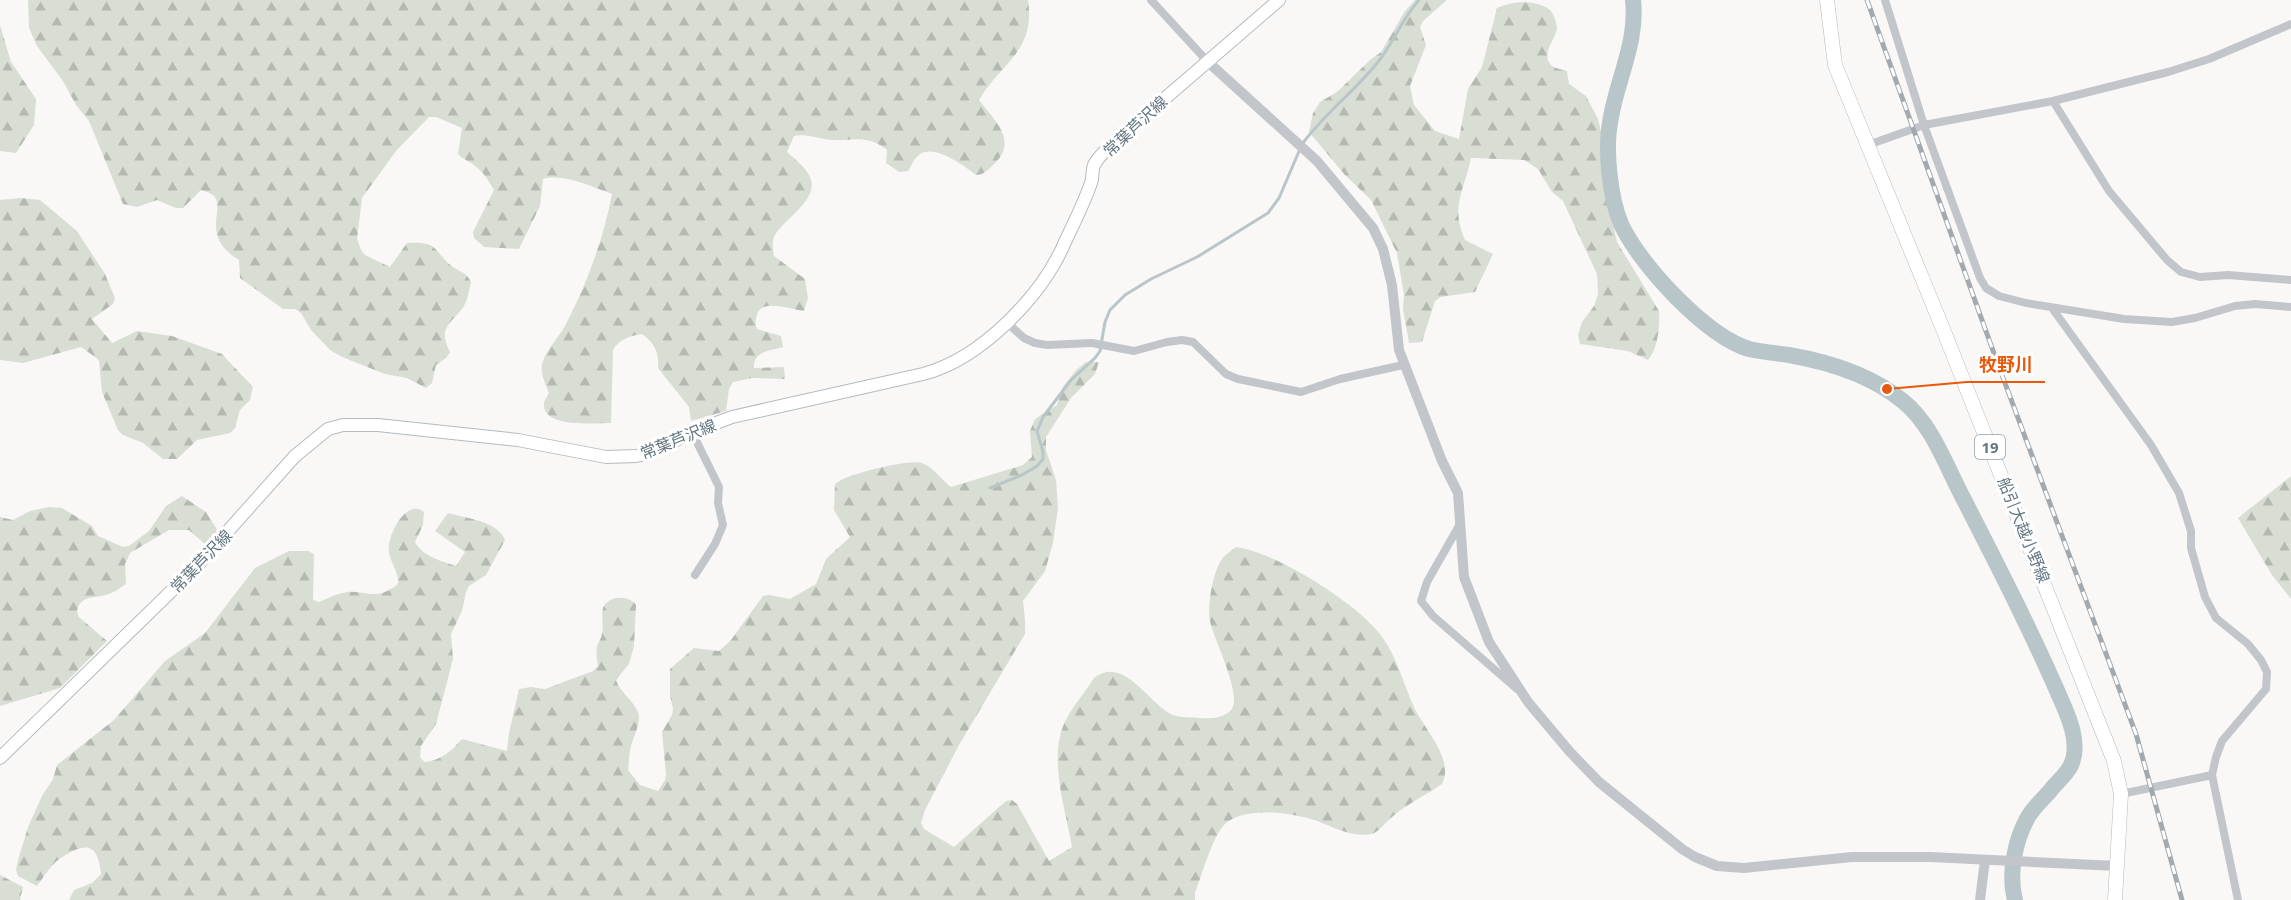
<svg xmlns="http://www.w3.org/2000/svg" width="2291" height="900" font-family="'Noto Sans','Noto Sans JP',sans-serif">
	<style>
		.forest { fill: url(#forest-firs) }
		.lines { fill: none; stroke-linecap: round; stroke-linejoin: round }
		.stream { stroke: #b9c6c9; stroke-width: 3 }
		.river { stroke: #b9c6c9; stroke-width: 16 }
		.secondary-casing { stroke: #b4babe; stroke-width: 14 }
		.primary-casing { stroke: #b5babe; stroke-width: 15 }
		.minor { stroke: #c2c6ca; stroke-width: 8 }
		.tertiary { stroke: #c2c6ca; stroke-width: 10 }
		.secondary { stroke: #fff; stroke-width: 12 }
		.primary { stroke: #fff; stroke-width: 14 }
		.rail-casing { stroke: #a3aaaf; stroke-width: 5 }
		.rail { stroke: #fff; stroke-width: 3; stroke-dasharray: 9; stroke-linecap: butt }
		.labels { text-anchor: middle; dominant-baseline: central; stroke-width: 6; stroke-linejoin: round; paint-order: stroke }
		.shield { fill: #fff; stroke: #929fa7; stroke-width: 1.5 }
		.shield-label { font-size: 15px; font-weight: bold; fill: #647681 }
		.street-label { font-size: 16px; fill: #647681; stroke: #fff }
		.leader { fill: none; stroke: #e8590c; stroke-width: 2 }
		.callout-dot { fill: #e8590c; stroke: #fff; stroke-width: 2 }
		.callout-label { font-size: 18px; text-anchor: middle; font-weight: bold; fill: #e8590c; stroke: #fff; stroke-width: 6; stroke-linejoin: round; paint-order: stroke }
	</style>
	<defs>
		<pattern id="forest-firs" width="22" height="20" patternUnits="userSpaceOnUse" patternTransform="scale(1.5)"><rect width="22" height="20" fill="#d9ded5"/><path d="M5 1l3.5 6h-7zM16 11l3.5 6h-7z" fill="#b4b9b2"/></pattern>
	</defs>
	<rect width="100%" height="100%" fill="#f9f8f6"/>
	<!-- forest -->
	<path class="forest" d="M28 0H1028C1036 52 1001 62 979 100 995 121 1020 142 992 166 987 171 983 175 976 175 964 166 934 143 919 155 914 158 911 167 908 171L899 172 886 163 887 150C867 134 854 141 832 140 818 139 808 133 794 136L787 152C793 158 802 164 807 172 826 197 783 218 774 237 772 242 773 250 774 256L805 279 808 298 804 311C791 309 761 298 757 315 755 321 755 323 757 329L781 336 783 347C769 351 753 351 754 368L784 367 785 379 752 378 733 382 729 389 726 411 691 421 689 407 658 368C659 352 655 344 642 334 630 336 619 339 613 350L611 423C597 423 545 428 544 406 543 402 547 397 549 393 545 383 539 371 543 361 547 349 559 337 565 326 587 284 603 240 612 194 592 187 564 173 543 179L540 206 519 249 484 247 474 238 473 232 494 190C489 182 484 172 475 166 469 161 464 160 458 154L462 128 436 117H429L396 151 362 198 357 239 361 250 365 255 390 267 407 243C441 241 432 251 453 267 460 272 467 273 471 282 469 290 468 299 464 306 452 324 437 326 450 352L446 358 436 365 432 383 426 388 407 378 385 374 342 357 330 350 311 330 301 313 295 309H283L240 278 239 260C199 236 226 209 214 196 211 193 205 191 201 190L183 208H176L157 200 137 207 123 204 89 121 76 105 63 81 37 46 29 28Z
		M1415 0H1447L1423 21 1420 27 1426 45 1410 86 1414 105 1435 131 1459 139 1468 89 1482 67 1497 8C1514 0 1539 0 1551 11 1554 16 1557 23 1557 29 1555 39 1545 49 1548 60 1550 68 1560 69 1567 71L1569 84 1586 96 1598 119 1604 144 1603 181 1617 242 1659 311C1660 326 1658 349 1648 360L1628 351 1580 344 1578 335 1582 322 1594 306 1598 294 1597 274 1563 201 1552 192 1538 169 1524 160 1471 158C1464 192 1450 205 1465 240L1493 254 1475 292 1441 297 1435 301 1422 342 1409 343 1403 309 1404 295 1397 253 1371 200 1345 175 1309 132 1313 113 1320 102 1337 92 1370 60 1381 52 1405 11Z
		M0 25 11 62 36 99 34 125 16 153 0 151Z
		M20 198 40 200 77 231 105 274 115 298 113 304 92 319 112 343 137 331 172 336 222 354 253 387 250 400 240 410 235 428 230 433 197 440 177 459H163L143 443 123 435 118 430 102 392 99 360 81 347 23 363 0 360V200Z
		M1086 362H1099L1095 374 1071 398 1046 437V450L1056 480 1058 508 1053 543 1045 571 1023 601 1025 620V634L959 745 925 810 921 823 924 829 954 847 1006 801 1012 800 1017 804 1049 861 1072 847C1066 811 1050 765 1062 729 1068 711 1084 694 1094 678 1124 654 1150 706 1173 715 1180 718 1192 717 1200 718 1211 719 1222 718 1230 711 1245 699 1213 638 1210 621 1207 606 1213 571 1222 559 1225 554 1232 551 1236 547 1276 552 1355 602 1380 634 1398 657 1404 688 1417 713 1428 733 1454 761 1442 784 1426 795 1407 804 1392 817 1385 822 1380 832 1371 834 1353 838 1333 827 1317 821 1295 813 1243 805 1224 825 1212 838 1202 875 1195 893V900H69L74 890 92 883 101 874C98 838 81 844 58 860 50 866 43 878 37 886L18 876 16 870 18 860 28 827 42 796 53 779 57 765 114 720 165 661 205 633 255 568 289 551H308L314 554 313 600 319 602C326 599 334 595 342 593 365 587 373 604 398 584 399 572 391 564 389 553 386 537 406 497 424 512L423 525 415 542C423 557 442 561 456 566L465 552 435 531 448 513C465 518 498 521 505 540L486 575 469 586 466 592 462 611 451 634 453 659 436 724 421 746 420 758 425 762C442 760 451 751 462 739L507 751 509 733 519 689 531 687 545 689 593 671 598 666C597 660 596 653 597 647 598 642 602 638 602 633 604 625 601 616 603 608 608 595 629 595 636 605L634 646 629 664 616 680C619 691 633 700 638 712 642 723 632 739 630 750 629 756 629 763 628 770L640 785 658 791 665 780 666 774 662 732 672 715 673 709 670 695V669L694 648 719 651 731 640 763 596 769 595 790 599 816 584 826 559 850 537 834 510 835 484C846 474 909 459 922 463 934 467 941 480 951 487L1023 465 1032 457 1030 431 1035 419 1057 405 1063 387 1076 370Z
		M2291 476V599L2272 575 2238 518Z
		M182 496 206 512 218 531 206 545 189 530H169L130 553 125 564 126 584C121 587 115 592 109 594 95 599 81 594 77 611L79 617 107 641 60 688 0 706V517L13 520 30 511 49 507 62 508 92 526 98 536 123 547 129 546 149 531 166 506Z
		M0 875 23 887 20 900H0Z"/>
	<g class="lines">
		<!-- stream -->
		<path class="stream" d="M1303 143C1325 113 1355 91 1378 62 1394 42 1402 19 1419 0
			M990 488 1022 475 1037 466 1043 459V452L1037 431 1043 417 1071 380 1095 358 1100 351 1105 322 1110 310 1125 295 1151 279 1197 257 1268 213 1279 198 1300 149"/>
		<!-- river -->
		<path class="river" d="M1633 0C1638 43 1616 81 1610 123 1605 150 1610 198 1621 224 1640 265 1706 336 1749 349 1762 352 1776 353 1789 355 1829 362 1873 376 1904 402 1931 424 1945 463 1961 494 1997 564 2034 636 2065 709 2072 725 2079 748 2071 765 2067 774 2056 783 2050 791 2043 799 2033 808 2028 817 2015 840 2008 874 2015 900"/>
		<defs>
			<path id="secondary" d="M0 758 194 569 295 456 328 429 343 425H378L518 440 606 457 636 456 650 453 692 432 732 417 923 374C981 359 1042 296 1065 242 1074 223 1084 203 1091 183 1093 178 1092 170 1094 165 1098 157 1106 150 1112 144L1279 0"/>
			<path id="primary" d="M1827 0 1835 65 1945 334 2114 761 2121 794 2115 900"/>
		</defs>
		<!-- secondary casing -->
		<use href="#secondary" class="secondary-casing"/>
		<!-- primary casing -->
		<use href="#primary" class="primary-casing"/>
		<!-- minor -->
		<path class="minor" d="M1151 0 1208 62
			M1885 0 1924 125 1980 278 1986 288 1999 296 2026 303 2124 319 2172 322 2195 318 2235 306 2255 304 2291 307
			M2053 101 2109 191 2167 260 2181 272 2200 277 2228 275 2291 280
			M1868 145 1924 125 2053 101 2168 72 2209 59 2291 24
			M2052 308 2151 445 2179 493 2191 531V548L2205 597 2216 618 2248 644 2261 660 2267 672 2266 689 2222 741 2216 757 2212 775 2238 900
			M1006 322 1024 338 1035 343 1047 345 1092 343 1134 351 1167 342 1182 340 1193 342 1226 374 1238 379 1301 392 1340 379 1403 365
			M692 432 719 487 718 503 723 525 715 544 695 575
			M1460 524 1427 582 1421 601 1433 616 1517 689
			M2121 794 2212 775"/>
		<!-- tertiary -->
		<path class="tertiary" d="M1208 62 1317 161 1373 228 1383 249 1392 285 1399 350 1442 461 1458 493 1464 577 1489 642 1528 702 1570 752 1599 782 1682 849 1695 857 1717 866 1744 868 1852 857H1930L2117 866
			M1980 900 1985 860"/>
		<!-- secondary -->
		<use href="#secondary" class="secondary"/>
		<!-- primary -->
		<use href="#primary" class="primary"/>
		<defs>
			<path id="rail" d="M1867 0 1996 359 2136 734 2182 900"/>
		</defs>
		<!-- rail casing -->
		<use href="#rail" class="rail-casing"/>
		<!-- rail -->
		<use href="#rail" class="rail"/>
	</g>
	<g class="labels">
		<!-- shield labels -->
		<rect class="shield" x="1975" y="435" width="30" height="24" rx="4.5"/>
		<g class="shield-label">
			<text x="1990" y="447">19</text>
		</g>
		<!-- street labels -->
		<g class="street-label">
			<text transform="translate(1135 126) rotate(-43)">常葉芦沢線</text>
			<text transform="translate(678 439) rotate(-22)">常葉芦沢線</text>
			<text transform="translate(2024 530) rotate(68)">船引大越小野線</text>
			<text transform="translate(201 561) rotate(-46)">常葉芦沢線</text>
		</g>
	</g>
	<!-- callouts -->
	<path class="leader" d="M1887 389L1967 382H2045"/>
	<circle class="callout-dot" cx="1887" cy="389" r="6"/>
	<g class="callout-label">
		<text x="2006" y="371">牧野川</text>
	</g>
</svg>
